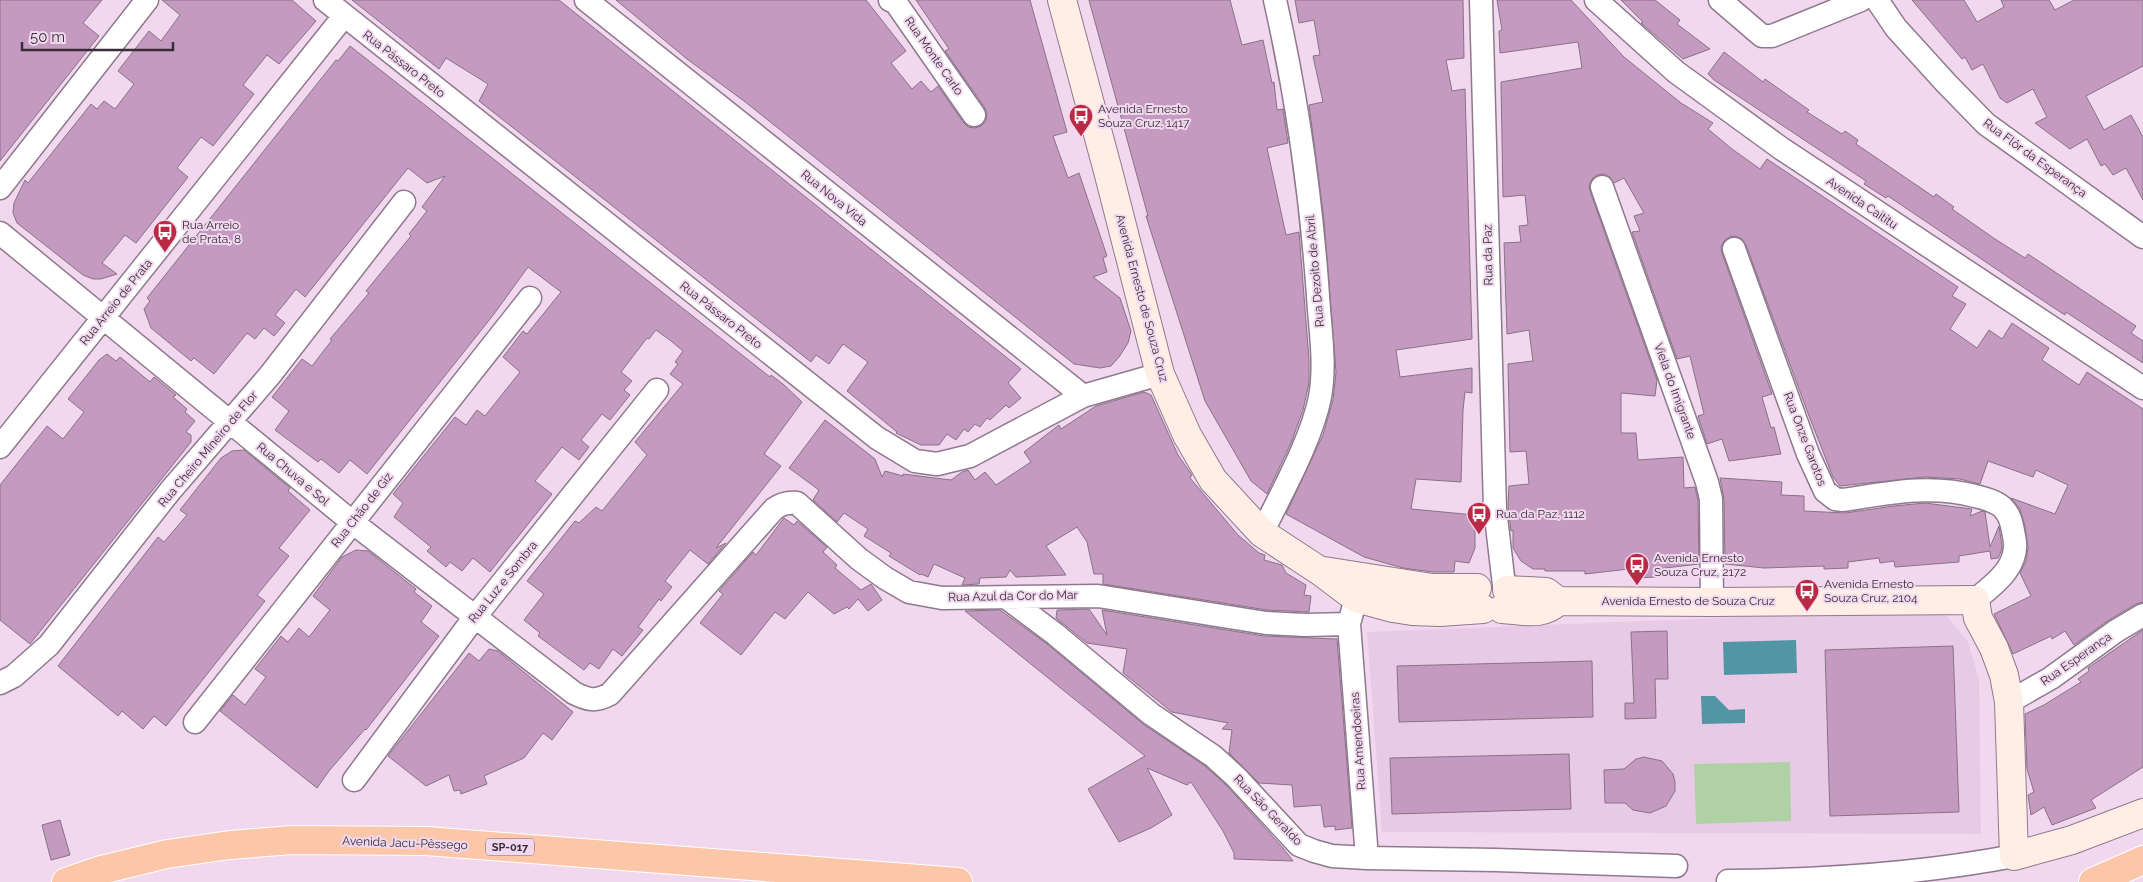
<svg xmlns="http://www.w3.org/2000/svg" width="2143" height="882" font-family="Raleway,sans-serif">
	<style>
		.built { fill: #e8cae6 }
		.green { fill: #b0d1a6 }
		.water { fill: #5296a5 }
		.building { fill: #c49ac1; stroke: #877286 }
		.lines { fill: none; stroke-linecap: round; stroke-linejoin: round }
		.street-casing { stroke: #8f798d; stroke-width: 25 }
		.secondary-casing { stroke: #8f798d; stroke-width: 30 }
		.highway-casing { stroke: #fff; stroke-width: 30 }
		.street { stroke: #fff; stroke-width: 22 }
		.secondary { stroke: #feeee5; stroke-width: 28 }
		.highway { stroke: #fcc6a8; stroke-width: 28 }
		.labels { text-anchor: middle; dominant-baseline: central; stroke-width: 4; stroke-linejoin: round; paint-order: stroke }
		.shield { fill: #f1d8ef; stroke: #6f616e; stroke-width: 1 }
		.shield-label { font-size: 11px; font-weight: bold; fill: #372e37 }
		.street-label { font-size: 12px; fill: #372e37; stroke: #f1d8ef }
		.poi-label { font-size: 12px; fill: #372e37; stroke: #f1d8ef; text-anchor: start }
	</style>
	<rect width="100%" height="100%" fill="#f1d8ef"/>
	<!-- built -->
	<path class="built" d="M1941 609 1968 642 1979 679 1981 834 1382 832 1367 632Z"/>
	<!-- green -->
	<path class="green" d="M1790 762 1791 821 1696 824 1694 764Z"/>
	<!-- water -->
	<path class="water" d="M1796 640 1797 673 1724 675 1723 642Z
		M1701 696H1715L1729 710 1745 709V723L1702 724Z"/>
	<!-- building -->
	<path class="building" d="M0 0H102L83 23 99 36 0 161Z
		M162 0H292L316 21 279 64 267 55 243 85 254 94 237 116 213 146 201 137 177 168 188 177 136 243 125 235 102 263 117 274 101 279H93L83 275 17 223 13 213 14 203 25 180 28 183 91 104 97 109 104 101 115 109 134 84 118 71 149 31 161 41 180 15Z
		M352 0H559L1021 369 1008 383 1021 398 1009 408 1006 405 990 420 987 418 980 427 975 424 968 432 964 429 956 440 947 434 939 445H921L896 433 897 432 847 391 868 362 843 344 829 364 816 355 811 362 479 101 488 84 446 58 439 69Z
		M616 0H866L906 51 891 63 912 89 921 81 931 92 938 86 963 122 968 127 975 128 981 126 986 121 987 114 985 108 945 51 949 49 916 0H1030L1067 132 1053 136 1068 178 1079 173 1107 256 1103 258 1107 272 1093 277 1120 298 1131 331 1128 343 1119 357 1111 366 1100 368 1074 364 744 101 687 59Z
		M1089 0H1230L1242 45 1263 40 1272 83 1274 82 1277 110 1283 109 1288 143 1267 148 1286 235 1299 232 1309 360V383L1303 410 1291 443 1267 494 1251 481 1205 401 1146 216H1148Z
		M1295 0H1463L1464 58 1446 60 1452 91 1465 89 1472 339 1396 350 1400 377 1472 368V393L1465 392 1463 410 1461 482 1416 479 1411 509 1475 515V548L1469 563 1455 561 1454 572H1433L1403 568 1364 557 1286 514 1323 435 1333 400 1336 372 1324 220 1309 105 1323 102 1313 56 1320 55 1314 20 1299 23Z
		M1497 0H1571L1624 57 1681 103 1713 123 1708 129 1732 149 1760 169 1767 159 1958 287 1952 296 1966 304 1950 329 1977 348 1989 330 2002 339 2012 323 2049 348 2042 360 2079 385 2087 372 2143 409V602L2136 604 2109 620 2074 645 2065 631 2052 639 2051 636 2013 654 1994 614 2031 596 2020 573 2026 561 2028 548 2025 526 2020 509 2011 498 2055 514 2068 485 2036 470 2033 477 1988 461 1980 484 1960 479 1925 477 1840 486 1833 477 1809 416 1746 245 1742 239 1736 236 1729 237 1724 241 1721 247 1722 253 1772 394 1762 397 1771 428 1774 427 1781 454 1729 461 1722 439 1707 444 1698 416 1704 414 1690 356 1677 359 1632 232 1640 231 1634 216 1644 213 1624 178 1614 183 1610 177 1604 174 1597 175 1592 179 1589 185 1590 191 1657 380 1655 396 1621 393V433H1636L1638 460 1683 457 1684 488 1695 487 1698 501 1699 564 1657 569 1658 577 1631 578 1629 569 1585 574V571H1545V569H1533L1521 561 1513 548V530L1511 531 1508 506 1509 486 1529 484 1526 451 1510 452 1508 364 1533 361 1529 330 1507 334 1504 243 1521 242 1519 226 1528 225 1525 195 1503 197 1501 82 1582 68 1578 42 1500 53 1499 31 1502 30Z
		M1621 0H1655L1680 20 1677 24 1710 49 1683 59 1641 23 1643 22Z
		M1912 0H1964L1977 22 2004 7 2001 0H2049L2055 10 2074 0H2143V66L2086 96 2104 130 2131 115 2143 137V200L2126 168 2113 175 2105 164 2101 166 2087 139 2070 149 2035 123 2047 117 2033 89 2007 103 2000 98 1983 64 1972 70 1965 57 1962 59Z
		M350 46 770 377 771 375 783 384 802 402 764 454 781 466 716 548 726 543 708 564 690 550 665 581 672 587 661 601 659 599 638 627 643 630 622 656 613 649 599 669 590 663 584 670 538 636 540 633 524 620 544 594 527 581 575 521 579 523 596 507 602 511 647 455 635 442 683 384 670 374 678 364 675 362 683 351 671 341 656 330 649 339 647 338 621 372 632 381 624 390 630 395 610 420 602 414 581 440 589 447 579 460 562 447 535 481 552 494 490 572 473 558 462 571 450 562 446 567 427 551 431 547 394 517 403 503 393 494 455 417 466 425 477 410 485 416 520 372 503 357 523 331 527 334 561 292 528 267 494 314 367 474 350 460 339 473 321 459 318 462 275 430 289 411 272 397 302 359 312 366 332 340 330 339 369 293 366 291 411 236 409 234 427 211 422 207 445 176 427 183 408 168 305 297 296 289 285 303 275 315 285 323 274 336 264 328 255 339 247 333 214 374 194 358 191 361 151 328 144 309 150 301 147 298 336 60 338 61Z
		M1724 52 1763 82 1765 79 1809 110 1807 112 1842 134 1845 131 1858 140 1856 144 1934 197 1936 194 1954 207 1952 209 1995 239 2025 258 2028 254 2136 326 2131 333 2143 341V363L2066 312 2065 315 2051 306 1888 196 1886 198 1864 184 1866 181 1714 80 1708 74Z
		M107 354 116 361 120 357 150 382 154 377 176 395 173 397 187 409 185 412 195 421 186 432 191 435V442L30 644 0 620V485L47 426 63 439 84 412 68 399 99 360Z
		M1144 392 1151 395 1178 455 1192 475 1190 478 1238 535 1259 553 1265 555 1264 560 1282 565 1286 573 1306 585 1304 595 1311 596 1309 612 1267 610 1103 584V574H1094L1087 542 1077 527 1046 546 1066 575 1016 577 1010 570 1006 577 980 578 979 584 962 585 965 578 934 564 928 577 921 574 920 575 889 556 891 553 864 536 868 529 844 513 837 522 813 500 819 490 789 468 825 420 875 459 882 477 885 471 903 476V474L951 480 962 472 968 470 975 480 985 472 996 485 1031 462 1024 452 1059 425 1061 429 1096 406Z
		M244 450 290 488 288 491 310 510 279 548 289 556 257 595 265 601 166 726 154 716 143 729 122 711 118 716 58 666 158 537 164 542 187 515 180 510 221 458 232 451Z
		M1720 478 1782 482 1781 495 1804 496V511L1845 513 1894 506 1925 503 1972 509 1970 516 1982 511 1985 512 1990 547 1999 526 2002 546 2001 552 1998 558 1991 559 1990 551 1959 556V562L1895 567 1894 561 1880 563 1879 558 1848 562V568L1824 569V566L1764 568 1725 564 1724 499Z
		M784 518 794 525 797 521 827 547 823 552 837 565 835 568 861 590 871 584 882 600 868 611 858 599 849 609 847 607 834 614 808 592 785 619 775 612 741 655 700 623 723 594 719 591 753 552 756 555Z
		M356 550 368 551 416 589 414 592 432 606 421 622 439 636 366 730 365 729 329 771 317 788 220 711 233 695 245 705 266 677 255 669 281 636 288 642 299 628 309 637 330 610 313 596 342 557Z
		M1089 609 1107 635 1102 610 1264 636 1337 639 1352 828 1335 830V826L1324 827 1321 805 1294 807 1292 785 1259 783 1229 753 1232 730 1222 729 1228 723 1172 712 1123 673 1127 649 1087 643 1056 618 1057 610Z
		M1000 610 1047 644 1143 724 1205 766 1227 786 1283 848 1293 861 1234 859V853L1223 831 1191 782 1187 785 1147 768 1172 815 1151 828 1119 842 1088 789 1145 756 965 611Z
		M2143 630V767L2091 800 2096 808 2052 825 2044 807 2031 815 2028 795 2034 792 2027 769 2025 714 2044 705 2081 682 2078 679 2089 671 2088 668Z
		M1667 631 1668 679H1655L1656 718 1625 719V703H1634L1631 632Z
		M1953 646 1959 812 1830 816 1825 650Z
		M489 649 498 651 573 712 552 740 543 733 524 758 484 776 487 784 461 794 460 790 454 791 449 775 426 786 388 756 469 653 479 661Z
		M1592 661 1593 717 1399 722 1397 666Z
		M1569 754 1571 809 1392 814 1390 758Z
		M1644 757 1662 761 1673 774 1675 782V791L1666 806 1650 813 1633 810 1625 803H1605L1604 770 1624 769 1636 759Z
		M60 820 70 855 51 860 42 825Z"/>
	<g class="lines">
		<defs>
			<path id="street" d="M325 0 877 438 915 461 937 464 970 456 1083 396 1160 374
				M586 0 1083 396
				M890 0 896 3 974 115
				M1481 0 1495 509 1504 585
				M1596 0 1676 72 1782 149 2143 388
				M1720 0 1762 36H1772L1861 0
				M1877 0 1896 28 1946 83 1986 124 2143 237
				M1602 187 1707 482 1711 499 1712 602
				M0 188 147 0
				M0 233 352 522 574 693C588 700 595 702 610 694L774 509C781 504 787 502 797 503L859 559 885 578 909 592 942 598 1098 596 1266 623 1305 625 1349 624 1356 598 1363 583
				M1734 249 1808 454 1825 491 1835 499 1843 500C1888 493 1930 484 1975 496 1984 498 1996 501 2003 508 2011 516 2012 526 2014 536 2021 565 1995 584 1975 600
				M0 447 344 16
				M1262 533C1281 494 1312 439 1320 397 1326 364 1320 329 1318 296 1311 196 1297 97 1275 0
				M1007 598 1055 634 1151 714 1213 756 1236 777 1299 845 1314 851 1332 856 1367 858 1496 860 1676 866
				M1349 624 1367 858
				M0 683 14 676 49 645 170 491 270 375 404 202
				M2009 702 2051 678 2116 631 2143 615
				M195 722 530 298
				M354 780 474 618 657 390
				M1728 881C1824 880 1920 874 2014 856"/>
			<path id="secondary" d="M1062 0 1108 171 1160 374 1187 435 1213 480 1262 533 1320 571 1356 598 1393 608 1412 611 1440 612 1483 609
				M1324 571 1432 588H1477
				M1507 590 1546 592 1558 601 1712 602 1975 600 1978 618 1994 648 2004 675 2009 702 2014 856 2072 840 2143 813
				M1502 609C1522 610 1543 617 1558 601"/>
			<path id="highway" d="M66 882 101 870 167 854 230 845 292 840 426 841 958 882
				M2093 882 2143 860"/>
		</defs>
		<!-- street casing -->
		<use href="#street" class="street-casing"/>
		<!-- secondary casing -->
		<use href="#secondary" class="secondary-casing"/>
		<!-- highway casing -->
		<use href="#highway" class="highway-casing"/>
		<!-- street -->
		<use href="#street" class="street"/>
		<!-- secondary -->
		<use href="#secondary" class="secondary"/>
		<!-- highway -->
		<use href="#highway" class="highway"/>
	</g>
	<!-- icons -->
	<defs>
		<symbol id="bus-pin" viewBox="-11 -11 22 30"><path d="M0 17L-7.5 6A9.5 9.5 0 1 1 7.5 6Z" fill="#bb2a44" stroke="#f1d8ef"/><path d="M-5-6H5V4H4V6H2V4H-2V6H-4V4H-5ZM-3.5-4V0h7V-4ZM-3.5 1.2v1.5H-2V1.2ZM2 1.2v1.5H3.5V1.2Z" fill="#fff"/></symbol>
	</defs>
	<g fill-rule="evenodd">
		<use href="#bus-pin" x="1067" y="102" width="28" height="38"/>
		<use href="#bus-pin" x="151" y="218" width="28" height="38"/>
		<use href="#bus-pin" x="1465" y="500" width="28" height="38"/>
		<use href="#bus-pin" x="1623" y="551" width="28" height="38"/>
		<use href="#bus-pin" x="1793" y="577" width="28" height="38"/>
	</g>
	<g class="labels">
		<!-- shield labels -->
		<rect class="shield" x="486" y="838.5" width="48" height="17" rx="4"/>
		<g class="shield-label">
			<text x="510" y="847">SP-017</text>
		</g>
		<!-- street labels -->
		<g class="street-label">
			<text transform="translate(934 56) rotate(55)">Rua Monte Carlo</text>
			<text transform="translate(404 64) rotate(38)">Rua Pássaro Preto</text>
			<text transform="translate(2035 158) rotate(36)">Rua Flôr da Esperança</text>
			<text transform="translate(834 198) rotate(39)">Rua Nova Vida</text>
			<text transform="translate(1862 203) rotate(34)">Avenida Caititu</text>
			<text transform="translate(1488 255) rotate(-91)">Rua da Paz</text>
			<text transform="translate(1315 271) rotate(-95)">Rua Dezoito de Abril</text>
			<text transform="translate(1142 298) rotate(75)">Avenida Ernesto de Souza Cruz</text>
			<text transform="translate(116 302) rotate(-51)">Rua Arreio de Prata</text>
			<text transform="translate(721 315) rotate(38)">Rua Pássaro Preto</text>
			<text transform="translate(1675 391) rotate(70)">Viela do Imigrante</text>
			<text transform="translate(1805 439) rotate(69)">Rua Onze Garotos</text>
			<text transform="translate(208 449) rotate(-50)">Rua Cheiro Mineiro de Flor</text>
			<text transform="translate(293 474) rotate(40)">Rua Chuva e Sol</text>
			<text transform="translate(362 510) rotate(-52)">Rua Chão de Giz</text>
			<text transform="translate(503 582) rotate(-51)">Rua Luz e Sombra</text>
			<text transform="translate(1013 596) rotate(-1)">Rua Azul da Cor do Mar</text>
			<text x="1688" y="601">Avenida Ernesto de Souza Cruz</text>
			<text transform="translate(2076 659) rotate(-35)">Rua Esperança</text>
			<text transform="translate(1358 741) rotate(-94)">Rua Amendoeiras</text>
			<text transform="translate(1268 810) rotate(46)">Rua São Geraldo</text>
			<text transform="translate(405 843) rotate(2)">Avenida Jacu-Pêssego</text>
		</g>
		<!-- poi labels -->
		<g class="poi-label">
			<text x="1098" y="109">Avenida Ernesto<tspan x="1098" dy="14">Souza Cruz, 1417</tspan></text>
			<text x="182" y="225">Rua Arreio<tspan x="182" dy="14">de Prata, 8</tspan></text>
			<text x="1496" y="514">Rua da Paz, 1112</text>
			<text x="1654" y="558">Avenida Ernesto<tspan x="1654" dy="14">Souza Cruz, 2172</tspan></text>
			<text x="1824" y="584">Avenida Ernesto<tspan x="1824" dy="14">Souza Cruz, 2104</tspan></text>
		</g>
	</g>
	<!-- scale -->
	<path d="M22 42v8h151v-8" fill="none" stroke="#372e37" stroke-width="2.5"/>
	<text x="30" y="42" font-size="15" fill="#372e37" stroke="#f1d8ef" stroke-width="4" paint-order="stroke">50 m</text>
</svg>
